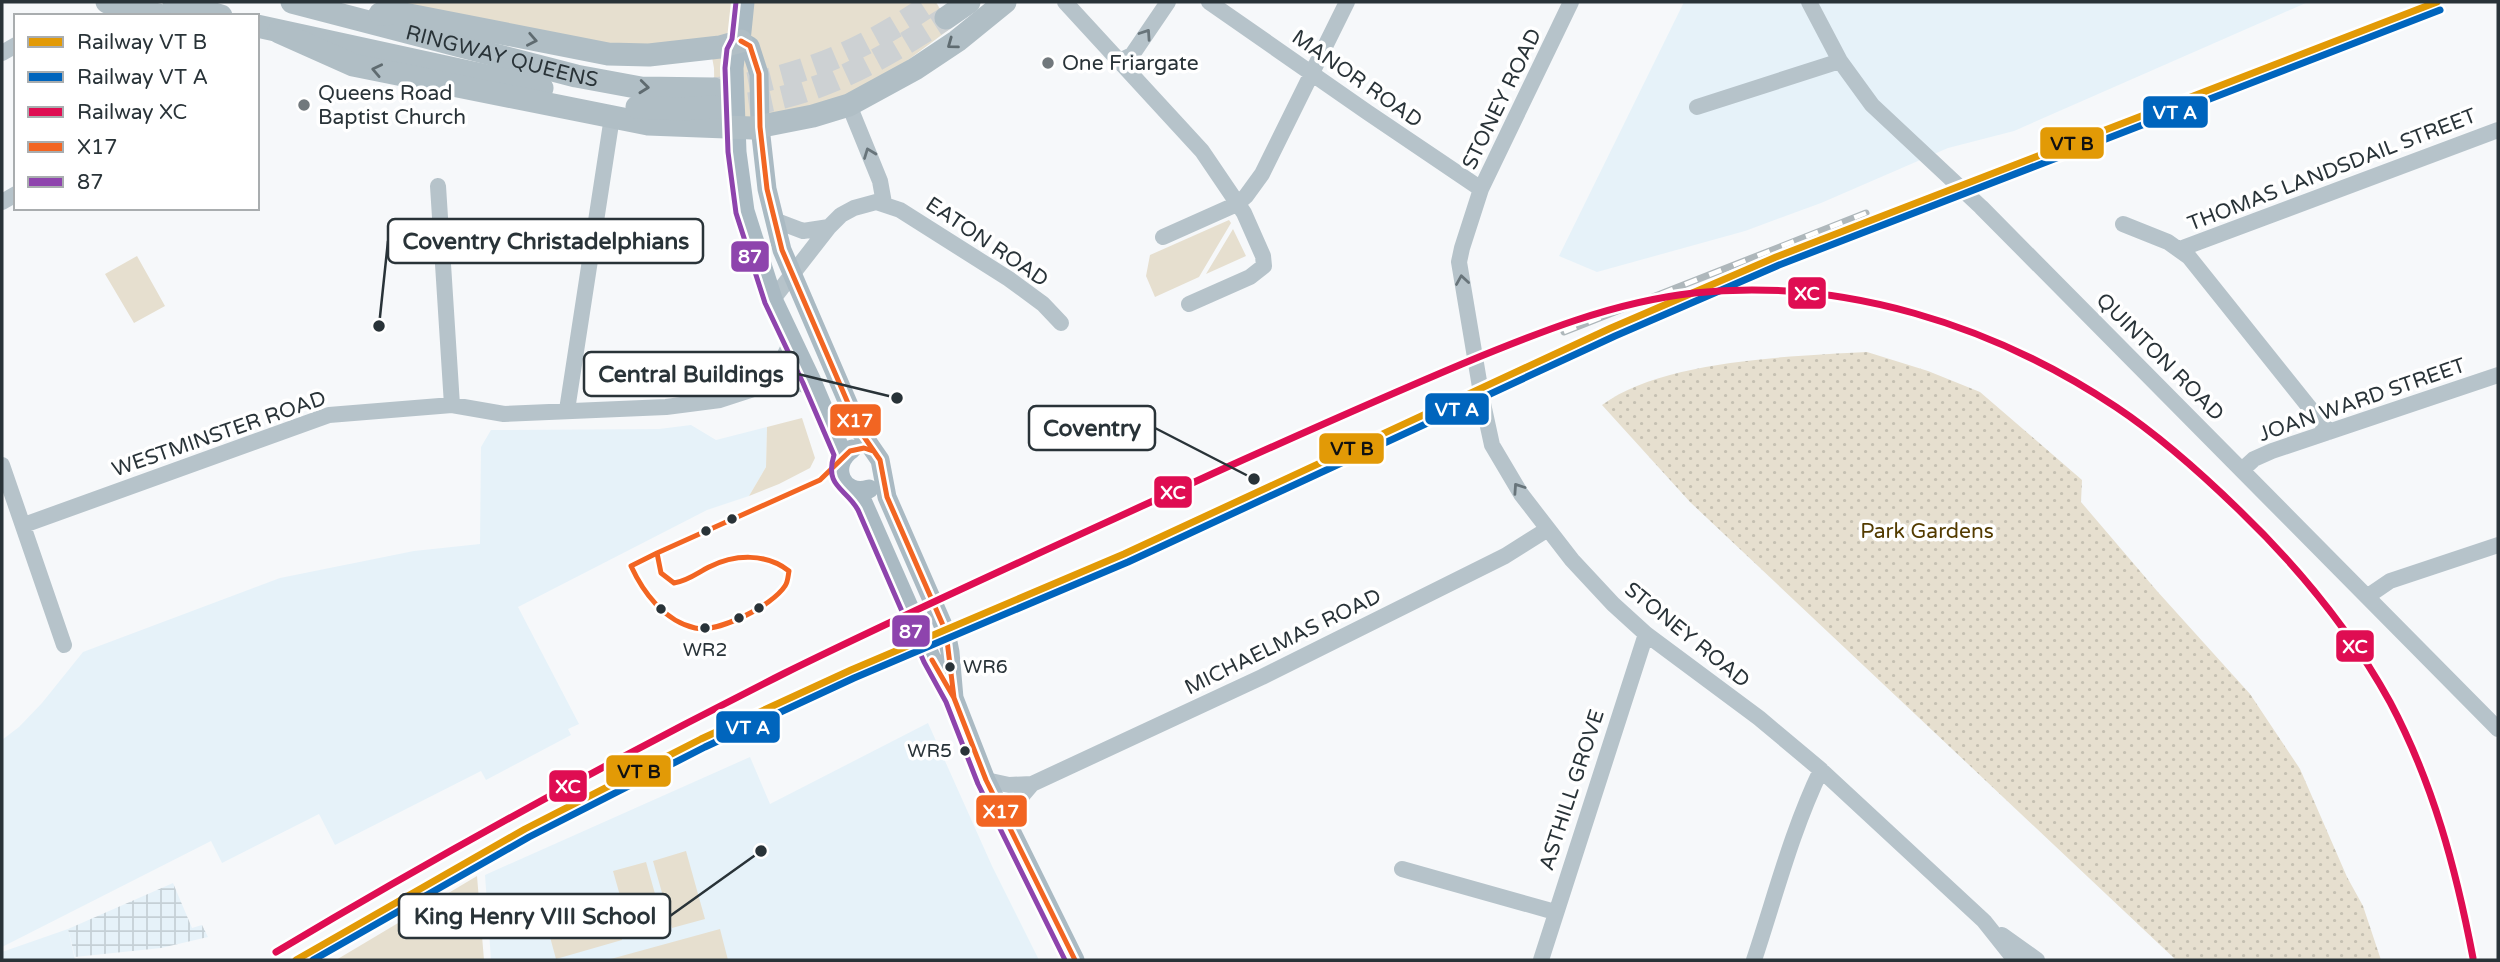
<svg xmlns="http://www.w3.org/2000/svg" width="2500" height="962" font-family="'Varela Round',sans-serif">
	<style>
		.built { fill: #e6f2f9 }
		.industrial { fill: url(#industrial-grid) }
		.green { fill: #e6dfcf }
		.garden { fill: url(#garden-dots) }
		.lines { fill: none; stroke-linecap: round; stroke-linejoin: round }
		.highway-tunnel { stroke: #cdd1d3; stroke-width: 23; stroke-dasharray: 23 11; stroke-linecap: butt }
		.minor { stroke: #b6c3ca; stroke-width: 16 }
		.major { stroke: #aabac3; stroke-width: 19 }
		.highway { stroke: #b0bec5; stroke-width: 23 }
		.rail-casing { stroke: #aeb7bb; stroke-width: 7 }
		.rail { stroke: #fff; stroke-width: 4.5; stroke-dasharray: 13; stroke-linecap: butt }
		.bus-1-casing { stroke: #fff; stroke-width: 10 }
		.bus-2-casing { stroke: #fff; stroke-width: 10 }
		.bus-1 { stroke: #f26522; stroke-width: 5 }
		.bus-2 { stroke: #8e44ad; stroke-width: 5 }
		.rail-1-casing { stroke: #fff; stroke-width: 12 }
		.rail-2-casing { stroke: #fff; stroke-width: 12 }
		.rail-3-casing { stroke: #fff; stroke-width: 12 }
		.rail-1 { stroke: #e29a06; stroke-width: 7 }
		.rail-2 { stroke: #0065bd; stroke-width: 7 }
		.rail-3 { stroke: #df0d52; stroke-width: 7 }
		.oneway { stroke: #68747a }
		.oneway2 { stroke: #5f6b70 }
		.poi-dot { fill: #71787c; stroke: #fff; stroke-width: 2.5 }
		.bus-dot { fill: #293338; stroke: #fff; stroke-width: 2.5 }
		.labels { text-anchor: middle; dominant-baseline: central; stroke-width: 7; stroke-linejoin: round; paint-order: stroke }
		.bus-label { font-size: 19px; fill: #293338; stroke: #fff }
		.street-label { font-size: 21px; fill: #293338; stroke: #fff }
		.poi-label { font-size: 21px; fill: #293338; stroke: #fff; text-anchor: start }
		.park-label { font-size: 21px; fill: #533b00; stroke: #fff }
		.leader { fill: none; stroke: #293338; stroke-width: 2.5 }
		.callout-dot { fill: #293338; stroke: #fff; stroke-width: 2.5 }
		.callout { fill: #fff; stroke: #293338; stroke-width: 2.5 }
		.callout-label { font-size: 23px; text-anchor: middle; font-weight: bold; fill: #293338 }
		.line-badge { stroke: #fff; stroke-width: 2.5 }
		.badge-label { font-size: 19px; text-anchor: middle; font-weight: bold; fill: #fff }
		.pale-badge-label { font-size: 19px; text-anchor: middle; font-weight: bold; fill: #111 }
	</style>
	<defs>
		<pattern id="industrial-grid" width="8" height="8" patternUnits="userSpaceOnUse" patternTransform="scale(1.75)"><rect width="8" height="8" fill="#e6f2f9"/><path d="M0 4h8M4 0v8" fill="none" stroke="#c5d0d6"/></pattern>
		<pattern id="garden-dots" width="8" height="8" patternUnits="userSpaceOnUse" patternTransform="scale(1.75)"><rect width="8" height="8" fill="#e6dfcf"/><path d="M2 2h.1M6 6h.1" fill="none" stroke="#c5c0b2" stroke-width="1.8" stroke-linecap="round"/></pattern>
	</defs>
	<rect width="100%" height="100%" fill="#f6f8fa"/>
	<!-- built -->
	<path class="built" d="M1684 2H2308L2014 131 1948 148 1821 203 1745 231 1597 272 1559 256Z
		M691 425 716 440 767 427 766 467 749 496 707 510 518 607 579 724 568 729 571 735 486 780 481 771 335 845 319 814 222 863 211 841 2 947V740L19 727 42 703 83 652 280 578 414 551 480 544 481 447 491 430 659 429Z
		M928 723 992 866 1039 960H491L485 875 750 757 770 804Z
		M68 929 75 960H2V952Z"/>
	<!-- industrial -->
	<path class="industrial" d="M173 883 192 928 202 925 208 937 161 948 75 957 68 929Z"/>
	<!-- green -->
	<path class="green" d="M393 2H936L951 28 896 69 843 96 771 117 715 121 714 68 710 46H597Z
		M1229 220 1231 223 1199 277 1155 297 1146 276 1150 255Z
		M1233 229 1246 256 1206 274Z
		M137 256 165 306 134 323 105 274Z
		M802 418 815 458 810 468 779 484 749 496 766 467 767 427Z
		M686 851 705 919 672 928 653 861Z
		M646 862 665 929 632 938 613 871Z
		M477 876 484 960H336Z
		M612 907 622 940 556 959 547 926Z
		M720 929 728 960H607Z"/>
	<!-- garden -->
	<path class="garden" d="M1867 352 1928 371 1980 392 2082 480 2081 502 2157 591 2250 694 2300 769 2347 877 2363 906 2381 960H2176L1690 502 1602 405C1662 360 1793 356 1867 352Z"/>
	<g class="lines">
		<!-- highway-tunnel -->
		<path class="highway-tunnel" d="M715 89C802 78 862 51 934 2
			M715 107C807 103 871 66 946 18"/>
		<!-- minor -->
		<path class="minor" d="M1065 2 1202 151 1244 213 1263 256 1264 266 1250 277 1189 304
			M1209 2 1367 112 1481 189
			M1571 2 1481 189 1462 248 1459 262 1482 399 1492 445 1521 494 1572 560 1613 604 1646 634 1759 718 1821 770 1984 921 2015 960
			M1809 2 1840 61 1872 105 1981 207 2498 729
			M2 53 16 45
			M1120 61 1132 55 1168 2
			M849 105 880 181 884 203
			M1697 107 1840 61
			M438 186 452 405
			M2 202 16 194
			M774 220 803 231 829 227
			M2123 224 2168 242 2189 257 2329 432
			M1163 237 1237 204 1246 196 1262 174 1347 2
			M2180 249 2498 130
			M773 299 829 227 841 215 854 208 876 202 900 210 1009 279 1043 304 1061 323
			M764 385 775 375 792 340
			M567 410 612 117
			M2 465 64 645
			M2242 470 2254 459 2272 451 2498 375
			M24 525 329 415 452 405 504 414 666 407 720 400 775 382H797L815 389
			M2368 596 2390 581 2498 545
			M986 780 1009 785 1032 784
			M1006 820 1015 804 1032 784 1262 677 1505 556 1548 529
			M1402 869 1555 912
			M2002 935 2037 960
			M1541 960 1646 634
			M1754 960C1775 897 1792 830 1821 770"/>
		<!-- major -->
		<path class="major" d="M745 2 741 41 736 51 734 68 737 152 745 211 773 299 811 379 843 455
			M741 41 750 46 759 74 760 127 767 189 782 250 860 431 880 460 887 497 946 632 950 652 954 698
			M852 449C828 465 842 498 869 489
			M858 491 932 659 954 698 986 780 1075 960"/>
		<!-- highway -->
		<g class="highway">
			<path d="M107 2 162 16"/>
			<path d="M174 2 221 16"/>
			<path id="s1" d="M292 2 576 76 641 88 714 89"/>
			<path d="M380 14 399 13 608 54 649 55 720 47 741 41"/>
			<path d="M946 18 969 2"/>
			<path d="M257 26 542 88"/>
			<path d="M279 32 353 65 648 124 752 128 813 116 849 105 915 69 957 41 1005 2"/>
			<path d="M637 107 681 109 715 107"/>
		</g>
		<defs>
			<path id="rail" d="M1564 332 1866 213"/>
		</defs>
		<!-- rail casing -->
		<use href="#rail" class="rail-casing"/>
		<!-- rail -->
		<use href="#rail" class="rail"/>
		<defs>
			<path id="bus-1" d="M741 41 750 46 759 74 760 127 767 189 782 250 860 431 880 460 887 497 946 632 954 698
				M657 553 661 573 674 583C688 581 697 573 709 567 735 554 766 553 789 571 788 576 788 582 785 586 772 606 718 633 695 628 664 621 643 592 631 566Z
				M657 553 820 480 850 451 864 448 873 451
				M932 660 954 698 986 780 1075 960"/>
			<path id="bus-2" d="M736 2 732 39 727 49 725 68 728 152 736 213 765 303 803 383 834 455C824 487 846 488 858 510L924 662 946 702 978 784 1065 960"/>
		</defs>
		<!-- bus-1 casing -->
		<use href="#bus-1" class="bus-1-casing"/>
		<!-- bus-2 casing -->
		<use href="#bus-2" class="bus-2-casing"/>
		<!-- bus-1 -->
		<use href="#bus-1" class="bus-1"/>
		<!-- bus-2 -->
		<use href="#bus-2" class="bus-2"/>
		<defs>
			<path id="rail-1" d="M296 960 525 829 701 739 851 670 1124 554 1611 328 1776 257 2437 2"/>
			<path id="rail-2" d="M313 960 529 837 705 747 854 678 1128 562 1615 336 1779 265 2440 10"/>
			<path id="rail-3" d="M276 952C442 853 612 760 785 673 927 603 1071 539 1214 473 1296 436 1379 399 1462 364 1537 333 1613 302 1694 293 1842 277 1993 325 2116 407 2161 437 2202 474 2240 511 2299 568 2351 631 2390 702 2433 783 2456 869 2473 958"/>
		</defs>
		<!-- rail-1 casing -->
		<use href="#rail-1" class="rail-1-casing"/>
		<!-- rail-2 casing -->
		<use href="#rail-2" class="rail-2-casing"/>
		<!-- rail-3 casing -->
		<use href="#rail-3" class="rail-3-casing"/>
		<!-- rail-1 -->
		<use href="#rail-1" class="rail-1"/>
		<!-- rail-2 -->
		<use href="#rail-2" class="rail-2"/>
		<!-- rail-3 -->
		<use href="#rail-3" class="rail-3"/>
	</g>
	<!-- one-way arrows -->
	<defs><path id="oneway-chevron" d="M-2-3.5L2.5 0L-2 3.5" fill="none" stroke-width="1.6" stroke-linecap="round" stroke-linejoin="round" transform="scale(1.75)"/></defs>
	<g class="oneway">
		<use href="#oneway-chevron" transform="translate(1146 34) rotate(-56)"/>
		<use href="#oneway-chevron" transform="translate(869 153) rotate(-111)"/>
		<use href="#oneway-chevron" transform="translate(1462 280) rotate(-99)"/>
		<use href="#oneway-chevron" transform="translate(1518 488) rotate(-124)"/>
	</g>
	<g class="oneway2">
		<use href="#oneway-chevron" transform="translate(532 40) rotate(11)"/>
		<use href="#oneway-chevron" transform="translate(952 44) rotate(144)"/>
		<use href="#oneway-chevron" transform="translate(377 70) rotate(-168)"/>
		<use href="#oneway-chevron" transform="translate(644 87) rotate(6)"/>
	</g>
	<!-- markers -->
	<g class="poi-dot">
		<circle cx="1048" cy="63" r="7"/>
		<circle cx="304" cy="105" r="7"/>
	</g>
	<g class="bus-dot">
		<circle cx="732" cy="519" r="6"/>
		<circle cx="706" cy="531" r="6"/>
		<circle cx="759" cy="608" r="6"/>
		<circle cx="661" cy="609" r="6"/>
		<circle cx="739" cy="618" r="6"/>
		<circle cx="705" cy="628" r="6"/>
		<circle cx="950" cy="667" r="6"/>
		<circle cx="965" cy="751" r="6"/>
	</g>
	<g class="labels">
		<!-- bus labels -->
		<g class="bus-label">
			<text x="705" y="650">WR2</text>
			<text x="963" y="667" text-anchor="start">WR6</text>
			<text x="952" y="751" text-anchor="end">WR5</text>
		</g>
		<!-- street labels -->
		<g class="street-label">
			<text stroke="none"><textPath href="#s1" startOffset="217">RINGWAY QUEENS</textPath></text>
			<text transform="translate(1357 79) rotate(35)">MANOR ROAD</text>
			<text transform="translate(1502 99) rotate(-64)">STONEY ROAD</text>
			<text transform="translate(2332 170) rotate(-21)">THOMAS LANDSDAIL STREET</text>
			<text transform="translate(987 242) rotate(34)">EATON ROAD</text>
			<text transform="translate(2160 357) rotate(45)">QUINTON ROAD</text>
			<text transform="translate(2362 400) rotate(-19)">JOAN WARD STREET</text>
			<text transform="translate(219 434) rotate(-19)">WESTMINSTER ROAD</text>
			<text transform="translate(1687 635) rotate(39)">STONEY ROAD</text>
			<text transform="translate(1283 642) rotate(-26)">MICHAELMAS ROAD</text>
			<text transform="translate(1572 790) rotate(-72)">ASTHILL GROVE</text>
		</g>
		<!-- poi labels -->
		<g class="poi-label">
			<text x="1062" y="63">One Friargate</text>
			<text x="318" y="93">Queens Road<tspan x="318" dy="24">Baptist Church</tspan></text>
		</g>
		<!-- park labels -->
		<g class="park-label">
			<text x="1927" y="531">Park Gardens</text>
		</g>
	</g>
	<!-- callouts -->
	<path class="leader" d="M379 326L388 241M897 398L798 374M1254 479L1155 428M761 851L670 916"/>
	<g class="callout-dot">
		<circle cx="379" cy="326" r="7"/>
		<circle cx="897" cy="398" r="7"/>
		<circle cx="1254" cy="479" r="7"/>
		<circle cx="761" cy="851" r="7"/>
	</g>
	<g class="callout">
		<rect x="388" y="219" width="315" height="44" rx="7"/>
		<rect x="584" y="352" width="214" height="44" rx="7"/>
		<rect x="1029" y="406" width="126" height="44" rx="7"/>
		<rect x="399" y="894" width="271" height="44" rx="7"/>
	</g>
	<g class="callout-label">
		<text x="546" y="249">Coventry Christadelphians</text>
		<text x="691" y="382">Central Buildings</text>
		<text x="1092" y="436">Coventry</text>
		<text x="535" y="924">King Henry VIII School</text>
	</g>
	<g class="line-badge">
		<rect x="2142" y="95" width="67" height="34" rx="7" fill="#0065bd"/>
		<rect x="2039" y="126" width="66" height="34" rx="7" fill="#e29a06"/>
		<rect x="730" y="240" width="40" height="33" rx="7" fill="#8e44ad"/>
		<rect x="1787" y="276" width="40" height="34" rx="7" fill="#df0d52"/>
		<rect x="1424" y="392" width="66" height="34" rx="7" fill="#0065bd"/>
		<rect x="829" y="403" width="53" height="34" rx="7" fill="#f26522"/>
		<rect x="1318" y="432" width="67" height="33" rx="7" fill="#e29a06"/>
		<rect x="1153" y="475" width="40" height="34" rx="7" fill="#df0d52"/>
		<rect x="891" y="614" width="40" height="34" rx="7" fill="#8e44ad"/>
		<rect x="2335" y="629" width="40" height="34" rx="7" fill="#df0d52"/>
		<rect x="715" y="710" width="66" height="34" rx="7" fill="#0065bd"/>
		<rect x="605" y="754" width="67" height="34" rx="7" fill="#e29a06"/>
		<rect x="548" y="769" width="40" height="34" rx="7" fill="#df0d52"/>
		<rect x="975" y="794" width="53" height="34" rx="7" fill="#f26522"/>
	</g>
	<g class="badge-label">
		<text x="2175" y="119">VT A</text>
		<text x="750" y="263">87</text>
		<text x="1807" y="300">XC</text>
		<text x="1457" y="416">VT A</text>
		<text x="855" y="427">X17</text>
		<text x="1173" y="499">XC</text>
		<text x="911" y="638">87</text>
		<text x="2355" y="653">XC</text>
		<text x="748" y="734">VT A</text>
		<text x="568" y="793">XC</text>
		<text x="1001" y="818">X17</text>
	</g>
	<g class="pale-badge-label">
		<text x="2072" y="150">VT B</text>
		<text x="1352" y="455">VT B</text>
		<text x="639" y="778">VT B</text>
	</g>
	<!-- border -->
	<rect width="2500" height="962" fill="none" stroke="#293338" stroke-width="7"/>
	<!-- legend -->
	<rect x="14" y="14" width="245" height="196" fill="#ffffff" stroke="#a9adaf" stroke-width="2"/>
	<rect x="28" y="37" width="35" height="10" fill="#e29a06" stroke="#a9adaf" stroke-width="2"/>
	<text x="77" y="49" font-size="21" fill="#293338">Railway VT B</text>
	<rect x="28" y="72" width="35" height="10" fill="#0065bd" stroke="#a9adaf" stroke-width="2"/>
	<text x="77" y="84" font-size="21" fill="#293338">Railway VT A</text>
	<rect x="28" y="107" width="35" height="10" fill="#df0d52" stroke="#a9adaf" stroke-width="2"/>
	<text x="77" y="119" font-size="21" fill="#293338">Railway XC</text>
	<rect x="28" y="142" width="35" height="10" fill="#f26522" stroke="#a9adaf" stroke-width="2"/>
	<text x="77" y="154" font-size="21" fill="#293338">X17</text>
	<rect x="28" y="177" width="35" height="10" fill="#8e44ad" stroke="#a9adaf" stroke-width="2"/>
	<text x="77" y="189" font-size="21" fill="#293338">87</text>
</svg>
